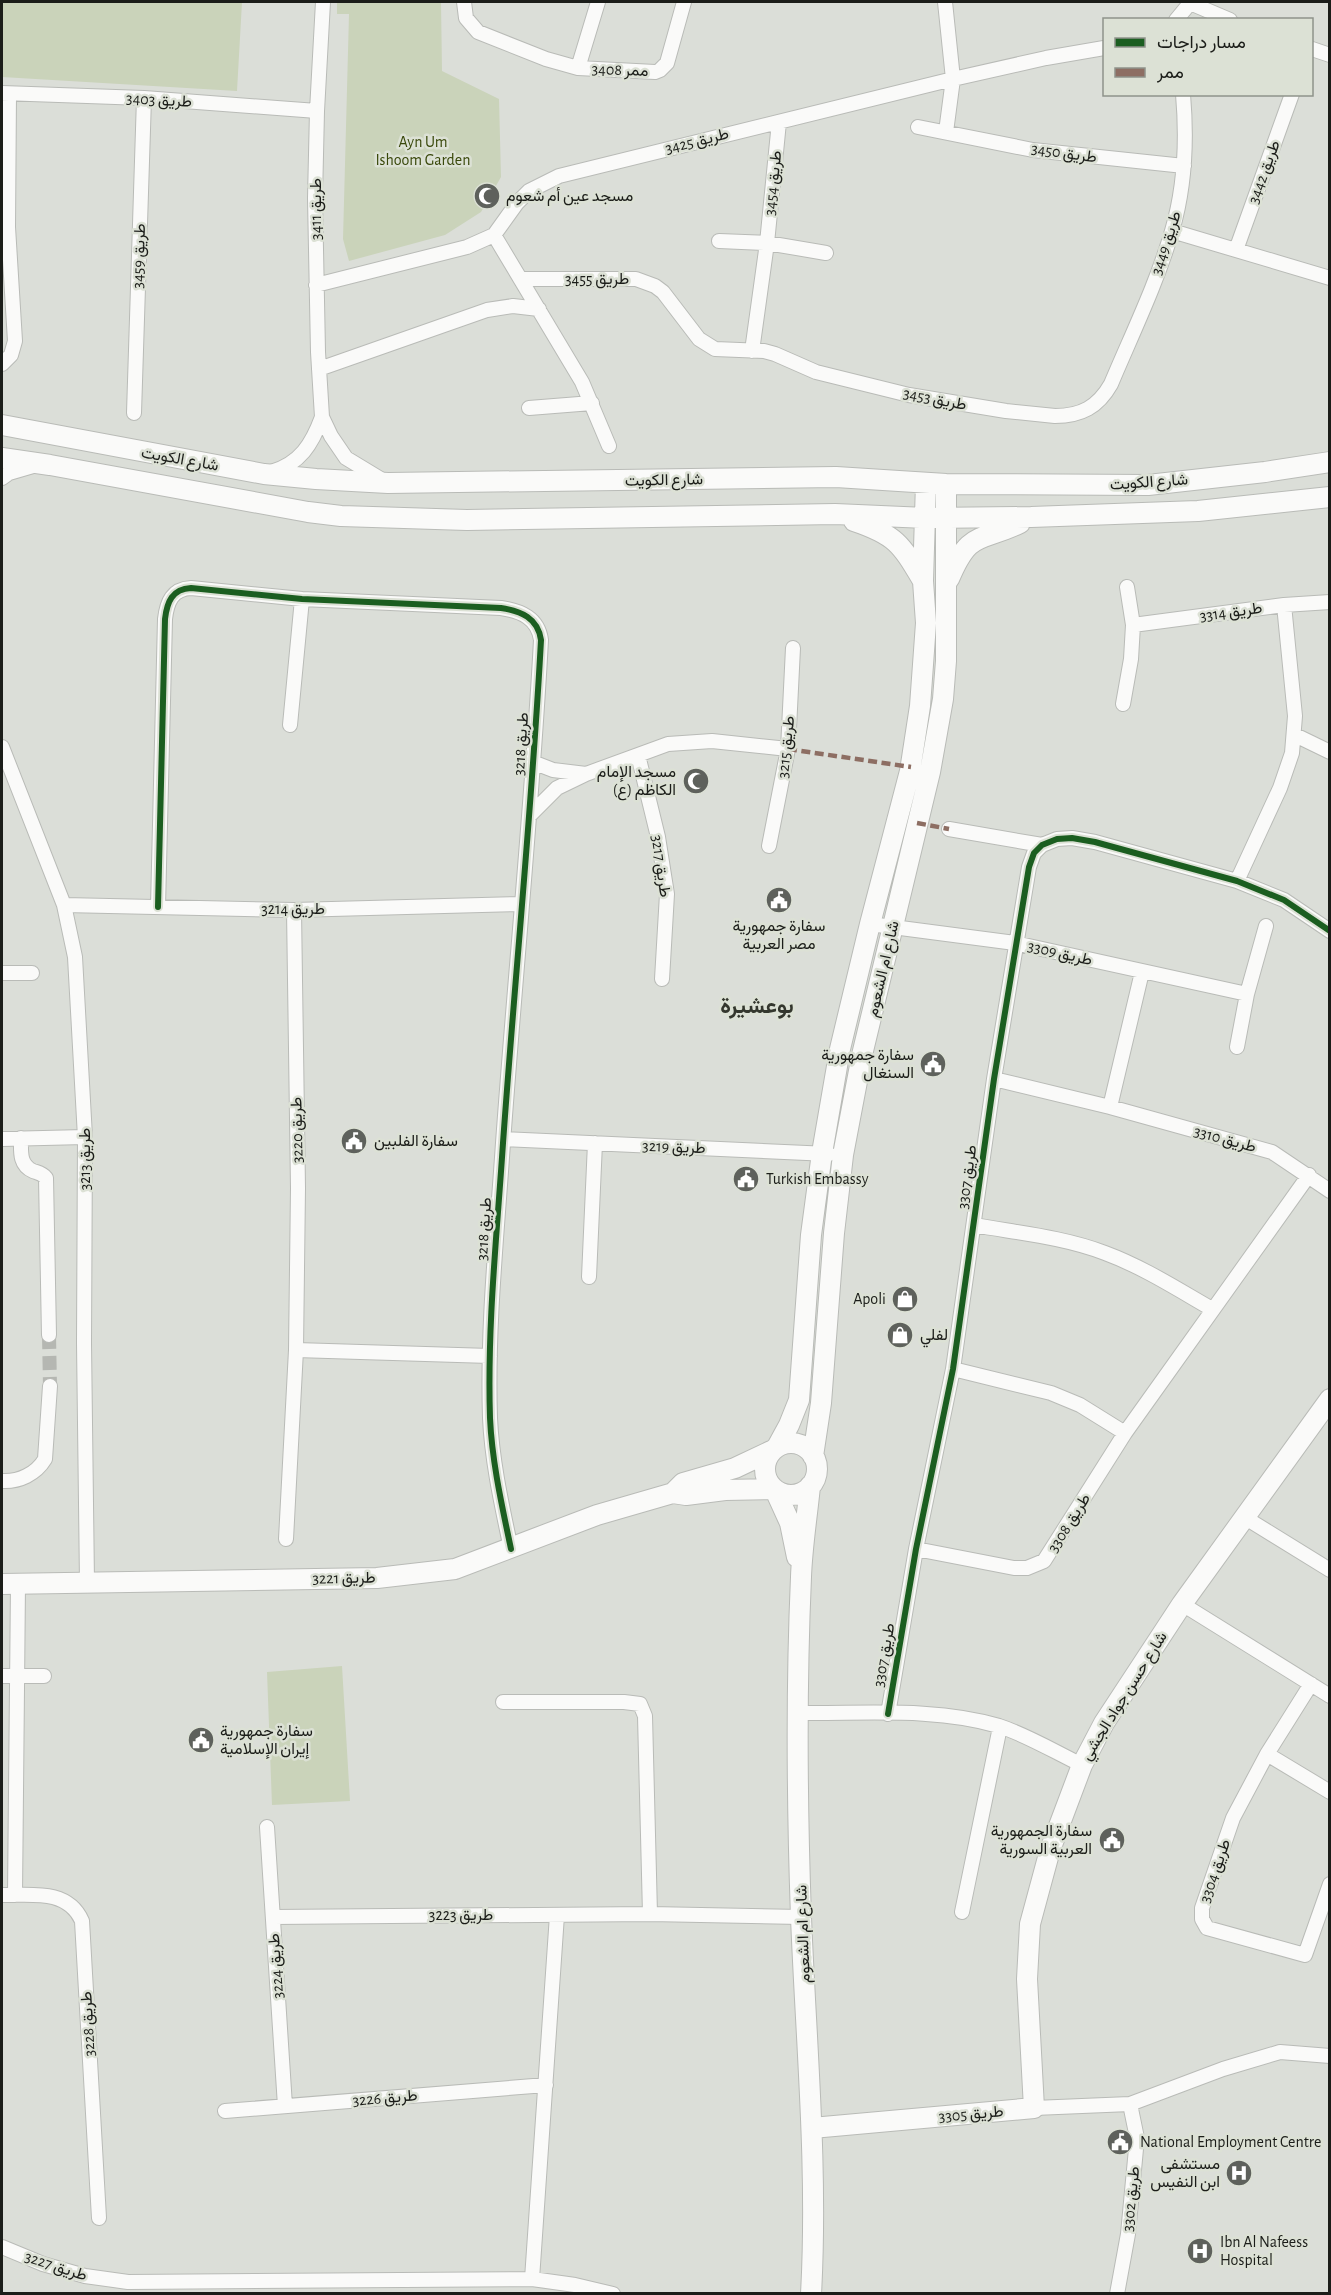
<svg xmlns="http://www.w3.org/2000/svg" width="1331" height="2295" font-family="'Alegreya Sans',Vazirmatn,sans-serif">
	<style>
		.green { fill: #cad3ba }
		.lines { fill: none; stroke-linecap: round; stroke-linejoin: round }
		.street-tunnel { stroke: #b5b7b2; stroke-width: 14; stroke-dasharray: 14 7; stroke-linecap: butt }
		.street-casing { stroke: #b9bbb7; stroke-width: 16 }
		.secondary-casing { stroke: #b9bbb7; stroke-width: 22 }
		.street { stroke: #fafaf9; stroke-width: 14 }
		.secondary { stroke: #fafaf9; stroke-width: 20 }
		.quiet { stroke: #8d6e63; stroke-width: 4.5; stroke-dasharray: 9 4.5; stroke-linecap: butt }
		.cycleway-casing { stroke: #dce1d5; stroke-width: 10 }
		.cycleway { stroke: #1b5e20; stroke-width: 6 }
		.labels { text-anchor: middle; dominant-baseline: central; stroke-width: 5; stroke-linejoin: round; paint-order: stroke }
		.street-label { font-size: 16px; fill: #1b1d19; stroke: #dce1d5 }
		.park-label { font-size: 16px; fill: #39480a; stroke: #dce1d5 }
		.poi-label { font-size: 16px; fill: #1b1d19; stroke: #dce1d5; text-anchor: start }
		.district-label { font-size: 22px; font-weight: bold; fill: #34372e; stroke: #dce1d5 }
	</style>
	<rect width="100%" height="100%" fill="#dbded8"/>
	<!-- green -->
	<path class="green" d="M2 2H242L237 91 2 77Z
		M337 2H441L442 71 499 99 501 177 481 212 445 235 349 261 343 239 349 14H337Z
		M342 1666 350 1801 272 1805 267 1672Z"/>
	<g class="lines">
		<!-- street-tunnel -->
		<path class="street-tunnel" d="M49 1335 50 1386"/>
		<defs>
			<path id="street" d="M323 2 317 111 315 198 318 352 322 417 331 436 346 458 384 481
				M464 2 466 18 478 32 546 59 578 68 655 72 660 70 667 63 684 2
				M945 2 953 79 946 132
				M1190 3 1230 20
				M1176 20 1191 2
				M1312 49 1330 55
				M578 68 598 2
				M2 93 144 98 317 111
				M918 127 1033 150 1184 166
				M1172 231 1330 278
				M494 235 582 382 609 446
				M719 241 767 243 826 253
				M1236 250 1292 94
				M521 279H636L655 286 663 292 699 339 715 349 764 351 775 354 816 372 909 395 1006 411 1055 416C1081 416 1098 407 1111 384 1132 334 1157 283 1172 231 1185 187 1187 140 1183 94
				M316 285 467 247 494 235 517 203 529 191 559 176 953 79 1046 58 1104 48
				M752 351 767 243 779 122
				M2 364 11 355 15 341 8 227 9 94
				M319 369 487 310 513 306 539 309
				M529 408 592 403
				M134 413 144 98
				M271 472C300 464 312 444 322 417
				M2 478 9 473 33 466
				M1133 625 1284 605 1330 602
				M1123 704 1131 659 1133 625 1127 587
				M290 725 302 599
				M1295 735 1330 752
				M2 747 64 905 75 957 85 1137 84 1343 87 1583
				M638 755 658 837 667 894 662 979
				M535 763 553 770 586 774
				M529 816 557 788 586 774 668 744 712 741 788 749
				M949 829 1042 845
				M769 846 788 749 793 648
				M1237 881 1280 788 1292 753 1295 716 1284 605
				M64 905 294 910 522 904
				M158 907 165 619C167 602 172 589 191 588L302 599 501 608C521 611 538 618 541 640 532 808 515 975 503 1143 497 1234 487 1326 490 1418 492 1462 502 1506 511 1549
				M870 924 1015 943 1247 994
				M2 973H32
				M1237 1047 1247 994 1266 926
				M994 1079 1110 1107 1272 1152 1330 1191
				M1110 1107 1142 972
				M21 1138C21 1151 19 1165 33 1171 39 1173 42 1173 46 1178L49 1335
				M2 1139 85 1137
				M504 1139 829 1154
				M974 1225C1018 1233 1063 1237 1105 1253 1143 1267 1177 1289 1212 1309
				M589 1277 595 1143
				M296 1350 490 1356
				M953 1369 1051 1393 1080 1405 1125 1433
				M2 1481C19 1482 36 1474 45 1459L50 1386
				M1244 1517 1330 1570
				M286 1539 296 1350 298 1188 294 910
				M916 1549 1014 1568H1027L1044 1561 1125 1433 1309 1175
				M1182 1604 1330 1696
				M2 1676H44
				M1311 1684 1267 1754 1233 1818 1202 1908V1919L1207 1928 1305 1955 1330 1884
				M503 1702H624L640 1704 645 1716 650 1914
				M798 1713C864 1714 935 1707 999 1726 1027 1735 1055 1752 1082 1765
				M888 1714 916 1549 953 1369 994 1079 1029 867 1034 853 1042 845 1057 839 1072 838 1095 842 1237 881 1284 900 1330 931
				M1267 1754 1330 1792
				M267 1827 285 2106
				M2 1895C32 1895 68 1889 82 1921L99 2218
				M15 1895 18 1584
				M962 1912 1000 1727
				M273 1917 650 1914 801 1917
				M1034 2108 1130 2104 1223 2069 1280 2052 1330 2056
				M225 2111 546 2085
				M2 2247 43 2264 85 2276 128 2282 532 2279 575 2285 613 2294
				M532 2279 557 1915
				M1117 2294 1128 2234 1137 2138 1130 2104"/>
			<path id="secondary" d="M2 425 264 474 316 479 388 483 836 477 946 484 1148 485 1265 472 1330 462
				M2 458 50 465 308 512 341 516 467 520 835 514 926 518 1031 517 1198 511 1330 497
				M854 521C896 535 901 544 923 581
				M949 579C970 529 979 543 1020 523
				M765 1469a26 26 0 1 1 52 0a26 26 0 1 1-52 0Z
				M777 1447 789 1425 799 1400 811 1235 822 1153 840 1049 870 924 910 771 920 706 926 623 923 581 926 483
				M813 1456 821 1403 834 1233 843 1155 862 1055 930 772 943 699 946 661V484
				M810 1486C807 1517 802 1547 801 1577 796 1690 797 1804 801 1917 806 2043 818 2168 811 2294
				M775 1490 790 1523 797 1557
				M675 1491 683 1483 735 1468 771 1451
				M2 1584 377 1578 455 1569 597 1515 673 1493 686 1495 725 1490 773 1489
				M812 2128 1034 2108 1027 1979 1030 1924 1050 1850 1082 1765 1104 1723 1182 1604 1330 1399"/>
		</defs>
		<!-- street casing -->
		<use href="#street" class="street-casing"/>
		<!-- secondary casing -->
		<use href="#secondary" class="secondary-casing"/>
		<!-- street -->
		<use href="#street" class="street"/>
		<!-- secondary -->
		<use href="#secondary" class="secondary"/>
		<!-- quiet -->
		<path class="quiet" d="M788 749 911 767
			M917 823 949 829"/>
		<defs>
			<path id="cycleway" d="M158 907 165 619C167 602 172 589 191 588L302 599 501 608C521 611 538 618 541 640 532 808 515 975 503 1143 497 1234 487 1326 490 1418 492 1462 502 1506 511 1549
				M888 1714 916 1549 953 1369 994 1079 1029 867 1034 853 1042 845 1057 839 1072 838 1095 842 1237 881 1284 900 1330 931"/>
		</defs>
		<!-- cycleway casing -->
		<use href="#cycleway" class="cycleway-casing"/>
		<!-- cycleway -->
		<use href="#cycleway" class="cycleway"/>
	</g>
	<!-- icons -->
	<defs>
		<symbol id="mosque-disc" viewBox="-11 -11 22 22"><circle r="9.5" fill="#5e615c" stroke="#dce1d5"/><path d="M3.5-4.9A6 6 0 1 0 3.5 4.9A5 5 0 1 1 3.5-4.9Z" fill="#fff"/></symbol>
		<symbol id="civic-disc" viewBox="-11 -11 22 22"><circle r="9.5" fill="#5e615c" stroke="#dce1d5"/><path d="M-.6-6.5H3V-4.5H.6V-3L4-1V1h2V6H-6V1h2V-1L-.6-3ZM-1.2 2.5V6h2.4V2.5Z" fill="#fff"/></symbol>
		<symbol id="shop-disc" viewBox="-11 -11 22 22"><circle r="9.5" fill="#5e615c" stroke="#dce1d5"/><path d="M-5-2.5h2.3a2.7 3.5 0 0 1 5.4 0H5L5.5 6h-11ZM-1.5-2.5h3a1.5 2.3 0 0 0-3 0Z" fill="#fff"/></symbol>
		<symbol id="hospital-disc" viewBox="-11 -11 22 22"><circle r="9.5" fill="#5e615c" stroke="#dce1d5"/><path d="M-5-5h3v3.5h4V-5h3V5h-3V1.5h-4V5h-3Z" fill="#fff"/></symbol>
	</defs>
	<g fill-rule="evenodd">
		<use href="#mosque-disc" x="472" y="181" width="30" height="30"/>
		<use href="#mosque-disc" x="681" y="766" width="30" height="30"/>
		<use href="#civic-disc" x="764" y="885" width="30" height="30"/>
		<use href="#civic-disc" x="918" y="1049" width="30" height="30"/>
		<use href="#civic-disc" x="339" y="1126" width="30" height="30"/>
		<use href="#civic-disc" x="731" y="1164" width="30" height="30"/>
		<use href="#shop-disc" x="890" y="1284" width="30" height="30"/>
		<use href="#shop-disc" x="885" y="1320" width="30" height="30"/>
		<use href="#civic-disc" x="186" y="1725" width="30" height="30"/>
		<use href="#civic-disc" x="1097" y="1825" width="30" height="30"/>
		<use href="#civic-disc" x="1105" y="2127" width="30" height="30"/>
		<use href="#hospital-disc" x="1224" y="2158" width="30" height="30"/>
		<use href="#hospital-disc" x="1185" y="2236" width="30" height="30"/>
	</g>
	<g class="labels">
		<!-- street labels -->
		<g class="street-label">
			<text transform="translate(620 70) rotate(2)">ممر 3408</text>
			<text transform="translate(159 100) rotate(3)">طريق 3403</text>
			<text transform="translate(697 141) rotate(-14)">طريق 3425</text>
			<text transform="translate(1064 153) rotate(8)">طريق 3450</text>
			<text transform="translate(1264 172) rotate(-70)">طريق 3442</text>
			<text transform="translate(773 183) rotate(-84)">طريق 3454</text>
			<text transform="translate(316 209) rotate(-90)">طريق 3411</text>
			<text transform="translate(1166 243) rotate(-72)">طريق 3449</text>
			<text transform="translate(139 256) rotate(-88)">طريق 3459</text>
			<text x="597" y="279">طريق 3455</text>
			<text transform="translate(935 399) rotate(11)">طريق 3453</text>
			<text transform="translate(180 459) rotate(10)">شارع الكويت</text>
			<text transform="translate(664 480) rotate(-1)">شارع الكويت</text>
			<text transform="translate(1149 482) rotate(-4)">شارع الكويت</text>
			<text transform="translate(1231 612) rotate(-8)">طريق 3314</text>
			<text transform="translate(521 744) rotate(-86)">طريق 3218</text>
			<text transform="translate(786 747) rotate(-84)">طريق 3215</text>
			<text transform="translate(661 866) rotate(82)">طريق 3217</text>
			<text x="293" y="909">طريق 3214</text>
			<text transform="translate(1060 953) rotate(13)">طريق 3309</text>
			<text transform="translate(883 969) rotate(-77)">شارع ام الشعوم</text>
			<text transform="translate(297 1130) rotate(-91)">طريق 3220</text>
			<text transform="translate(1225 1139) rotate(15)">طريق 3310</text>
			<text transform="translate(674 1147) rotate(2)">طريق 3219</text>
			<text transform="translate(85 1159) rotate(-90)">طريق 3213</text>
			<text transform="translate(967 1177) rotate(-82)">طريق 3307</text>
			<text transform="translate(484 1229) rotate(-86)">طريق 3218</text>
			<text transform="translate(1069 1523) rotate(-58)">طريق 3308</text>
			<text transform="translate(344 1578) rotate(-1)">طريق 3221</text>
			<text transform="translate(884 1655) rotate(-80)">طريق 3307</text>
			<text transform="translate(1124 1696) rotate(-58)">شارع حسن جواد الجشي</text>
			<text transform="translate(1215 1871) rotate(-71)">طريق 3304</text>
			<text x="461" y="1915">طريق 3223</text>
			<text transform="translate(803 1934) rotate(-92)">شارع ام الشعوم</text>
			<text transform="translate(276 1966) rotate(-94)">طريق 3224</text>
			<text transform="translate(88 2024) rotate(-93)">طريق 3228</text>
			<text transform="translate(385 2098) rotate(-5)">طريق 3226</text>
			<text transform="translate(971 2114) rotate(-5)">طريق 3305</text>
			<text transform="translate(1131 2199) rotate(-84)">طريق 3302</text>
			<text transform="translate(56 2266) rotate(18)">طريق 3227</text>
		</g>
		<!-- park labels -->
		<g class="park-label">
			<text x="423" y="142">Ayn Um<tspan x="423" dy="18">Ishoom Garden</tspan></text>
		</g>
		<!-- poi labels -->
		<g class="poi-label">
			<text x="506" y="196">مسجد عين أم شعوم</text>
			<text x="676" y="772" text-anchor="end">مسجد الإمام<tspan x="676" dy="18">الكاظم (ع)</tspan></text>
			<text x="779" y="926" text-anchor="middle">سفارة جمهورية<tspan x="779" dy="18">مصر العربية</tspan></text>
			<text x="914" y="1055" text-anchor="end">سفارة جمهورية<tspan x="914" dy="18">السنغال</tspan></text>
			<text x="374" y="1141">سفارة الفلبين</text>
			<text x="766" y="1179">Turkish Embassy</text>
			<text x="886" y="1299" text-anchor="end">Apoli</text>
			<text x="920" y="1335">لفلي</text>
			<text x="220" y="1731">سفارة جمهورية<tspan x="220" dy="18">إيران الإسلامية</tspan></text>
			<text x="1092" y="1831" text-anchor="end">سفارة الجمهورية<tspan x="1092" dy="18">العربية السورية</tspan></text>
			<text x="1140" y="2142">National Employment Centre</text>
			<text x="1220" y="2164" text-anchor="end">مستشفى<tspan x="1220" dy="18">ابن النفيس</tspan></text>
			<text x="1220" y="2242">Ibn Al Nafeess<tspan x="1220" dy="18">Hospital</tspan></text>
		</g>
		<!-- district labels -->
		<g class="district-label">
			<text x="757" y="1006">بوعشيرة</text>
		</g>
	</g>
	<!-- border -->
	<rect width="1331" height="2295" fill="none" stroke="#1b1d19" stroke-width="6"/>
	<!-- legend -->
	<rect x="1103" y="18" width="210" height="78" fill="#dce1d5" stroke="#8f938a" stroke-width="1.5"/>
	<rect x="1115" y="38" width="30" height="9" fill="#1b5e20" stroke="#8f938a" stroke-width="1.5"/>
	<text x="1157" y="48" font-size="18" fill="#1b1d19">مسار دراجات</text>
	<rect x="1115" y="68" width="30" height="9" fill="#8d6e63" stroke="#8f938a" stroke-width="1.5"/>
	<text x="1157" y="78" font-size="18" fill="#1b1d19">ممر</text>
</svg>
